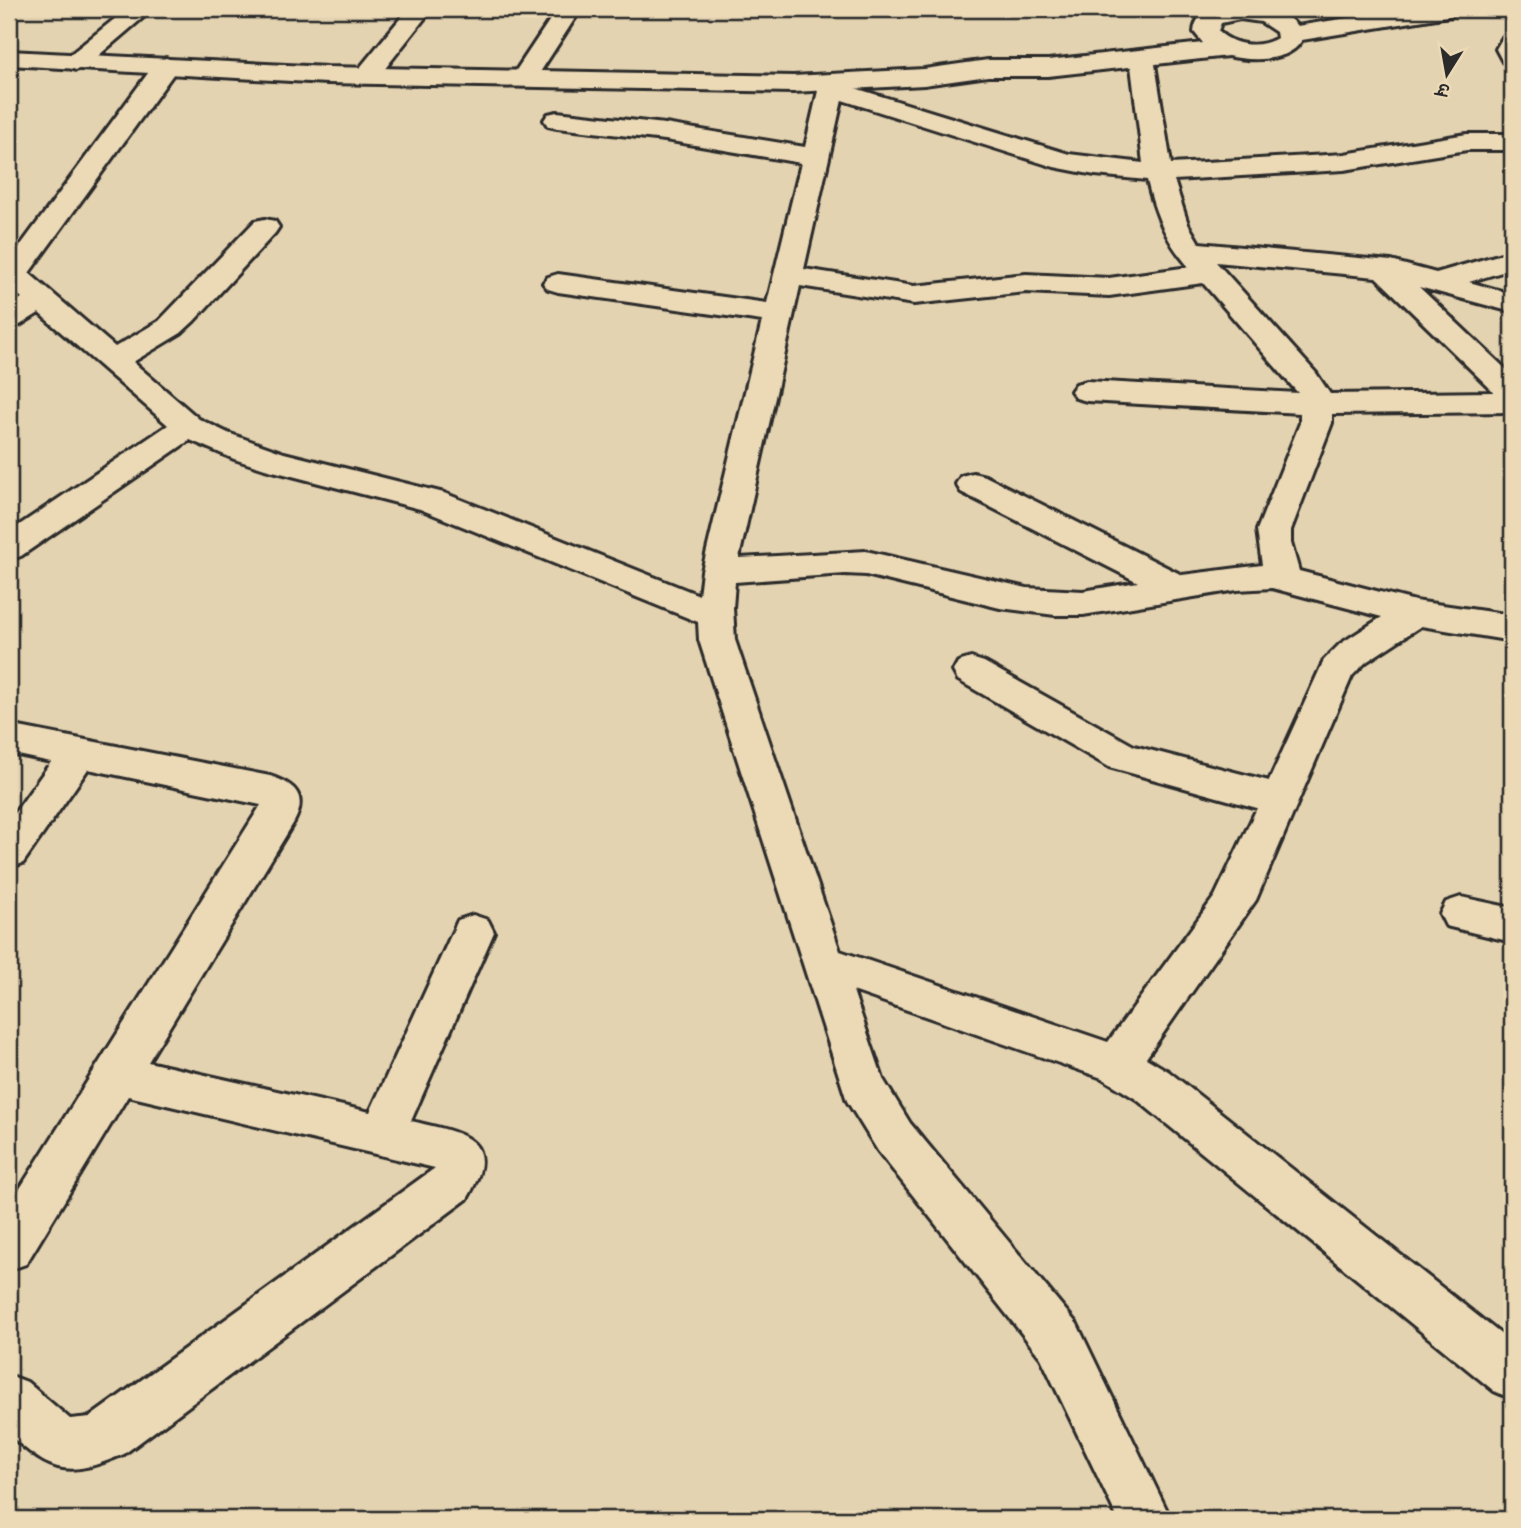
<svg xmlns="http://www.w3.org/2000/svg" width="1521" height="1528" font-family="Kalam,'Playpen Sans Deva',sans-serif">
	<style>
		.lines { fill: none; stroke-linecap: round; stroke-linejoin: round }
		.minor-casing { stroke: #2b2b2b; stroke-width: 6 }
		.major-casing { stroke: #2b2b2b; stroke-width: 6 }
		.minor { fill: #ecdab7; fill-rule: evenodd }
		.major { fill: #ecdab7; fill-rule: evenodd }
	</style>
	<rect width="100%" height="100%" fill="#e4d3b1"/>
	<filter id="ink" filterUnits="userSpaceOnUse"><feTurbulence type="fractalNoise" baseFrequency=".0143" numOctaves="2"/><feDisplacementMap in="SourceGraphic" scale="14" xChannelSelector="R" yChannelSelector="G"/><feConvolveMatrix kernelMatrix="1 2 1 2 8 2 1 2 1" color-interpolation-filters="sRGB"/></filter>
	<g filter="url(#ink)">
		<g class="lines">
			<defs>
				<path id="minor" d="M127 9H153L85 67 76 70 67 67 63 62 67 57Z
					M408 9H432L376 80 367 83 358 80 354 75 358 70Z
					M557 9H581L533 83 524 86 515 83 511 78Z
					M1512 35V64L1503 62 1496 49 1503 37Z
					M1142 51 1151 53 1154 58 1171 164 1344 154 1467 134H1512V150H1467L1344 170 1174 180 1188 224 1199 243 1391 261 1436 273 1512 251V269L1469 282 1512 294V312L1419 287 1512 375V412L1332 414V423L1291 530V543L1299 571 1415 601 1512 615V641L1421 626 1366 662 1352 676 1256 900 1146 1058 1168 1071 1512 1343V1399L1494 1391 1136 1099 1102 1078 853 991 883 1079 910 1123 1077 1324 1171 1519H1118L1041 1358 878 1151 847 1101 699 640 698 622 420 509 265 469 234 459 190 440 21 556 9 560V532L168 425 39 313 20 325 9 328V306L22 298 9 286V261L157 61 166 58 175 61 179 66 29 273 115 347 159 321 255 221 265 219 275 221 279 227 275 233 194 321 181 333 133 362 199 419 228 433 284 453 444 493 699 595 702 571 762 321 558 292 548 289 543 283 548 277 558 274 767 303 801 163 665 140 557 128 548 126 544 120 548 114 557 112 665 124 805 147 820 82 824 77 833 74 842 77 845 85 1069 154 1143 163 1130 58 1133 53ZM842 100 1054 167 1095 175 1147 180C1155 214 1166 241 1189 267L1109 278 1026 274 914 286 804 269ZM1216 262 1376 277 1494 392 1330 394 1316 373ZM1203 283 1298 393 1087 381 1076 384 1071 391 1076 398 1087 401 1300 413V423L1257 530 1262 565 1182 575 985 476 973 473 961 476 956 484 961 492 1138 582 1083 591 1027 588 866 551 739 558 800 286 914 304 1026 292 1109 296ZM845 574 866 575 1000 608 1055 615H1083L1237 590 1272 588 1382 617 1340 644 1324 660 1269 781 1134 746 984 662 971 658 958 662 953 671 958 680 1109 767 1257 808 1215 896 1108 1042 840 951 735 640 733 608 735 582Z
					M9 725 270 776C295 784 308 796 294 822L148 1062 370 1112 458 920 473 915 488 920 494 932 411 1121C461 1133 504 1137 467 1199L124 1454C70 1477 53 1475 9 1434V1375L27 1382 70 1419 90 1417 435 1168 128 1096 26 1264 9 1270V1206L261 805 88 769 23 863 9 868V821L51 762 9 753Z
					M1461 897 1512 908V942L1446 926 1440 914 1446 902Z"/>
				<path id="major" d="M1215 9C1242 9 1278 2 1297 26L1404 9H1461L1457 14 1449 16 1302 40C1289 63 1250 61 1228 56L1048 76H988L924 85 793 92 327 83 9 65V51L327 67 793 76 924 69 988 60H1048L1203 43 1194 32C1195 19 1203 12 1215 9ZM1240 19 1261 22 1276 32 1277 38C1258 49 1234 46 1218 31L1221 23Z"/>
			</defs>
			<!-- minor casing -->
			<use href="#minor" class="minor-casing"/>
			<!-- major casing -->
			<use href="#major" class="major-casing"/>
			<!-- minor -->
			<use href="#minor" class="minor"/>
			<!-- major -->
			<use href="#major" class="major"/>
		</g>
	</g>
	<!-- margin -->
	<rect width="1521" height="1528" fill="none" stroke="#ecdab7" stroke-width="35"/>
	<rect x="18" y="18" width="1486" height="1493" fill="none" stroke="#2b2b2b" stroke-width="2.5" filter="url(#ink)"/>
	<!-- north arrow -->
	<g transform="translate(1447 74) rotate(191)" stroke="#ecdab7" stroke-width="5" paint-order="stroke">
	<path d="M0-5L12 26L0 18L-12 26Z" fill="#2b2b2b"/>
	<text y="-10" font-size="19" font-weight="bold" text-anchor="middle" fill="#2b2b2b">उ</text>
	</g>
</svg>
